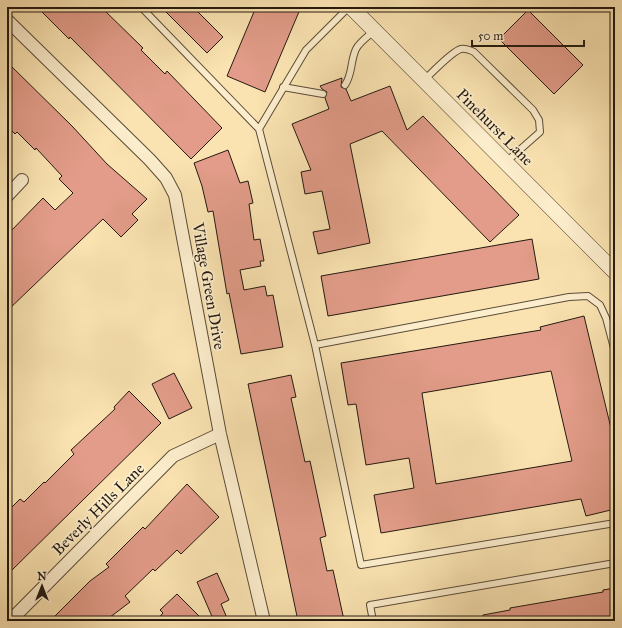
<svg xmlns="http://www.w3.org/2000/svg" width="622" height="628" font-family="'IM FELL Great Primer',serif">
	<style>
		.building { fill: #e29c89; stroke: #241a10; fill-rule: evenodd }
		.lines { fill: none; stroke-linecap: round; stroke-linejoin: round }
		.service-casing { stroke: #5a4c38; stroke-width: 8 }
		.minor-casing { stroke: #5a4c38; stroke-width: 14 }
		.tertiary-casing { stroke: #5a4c38; stroke-width: 16 }
		.service { stroke: #fcedcc; stroke-width: 6 }
		.minor { stroke: #fcedcc; stroke-width: 12 }
		.tertiary { stroke: #fcedcc; stroke-width: 15 }
		.labels { text-anchor: middle; dominant-baseline: central; stroke-width: 3.5; stroke-linejoin: round; paint-order: stroke }
		.street-label { font-size: 16px; fill: #241a10; stroke: #fcedcc }
	</style>
	<rect width="100%" height="100%" fill="#fae3b1"/>
	<filter id="stains"><feTurbulence type="fractalNoise" baseFrequency=".005" numOctaves="4"/><feColorMatrix values="0 0 0 0 .2 0 0 0 0 .09 0 0 0 0 .02 0 0 0 .5 -.17"/></filter>
	<radialGradient id="worn" r=".72"><stop offset=".6" stop-color="#630" stop-opacity="0"/><stop offset="1" stop-color="#630" stop-opacity=".3"/></radialGradient>
	<!-- building -->
	<path class="building" d="M37 7H101L143 48 141 50 165 74 167 71 222 128 191 159 70 37 69 39Z
		M161 7H193L223 37 207 53Z
		M256 7H301L265 92 227 76Z
		M528 10 583 65 554 94 499 39Z
		M7 62 72 126 107 164 147 199 132 214 138 220 121 237 103 219 7 311V235L43 198 55 210 73 193 59 179 62 176 36 148 35 150 17 132 15 134 7 126Z
		M342 78 341 87 346 89 351 101 390 86 407 130 423 116 519 215 490 242 382 131 350 144 370 243 318 254 313 232 330 229 322 191 305 194 301 172 311 170 292 124 329 109 325 98 327 92 322 89 320 86Z
		M228 150 240 183 248 181 253 203 249 204 254 240 260 239 264 261H260L261 266 240 270 244 290 265 286 267 296 273 295 283 347 241 354 229 293 227 294 213 211 208 212 202 186 194 163Z
		M532 239 539 279 328 316 321 276Z
		M584 316 615 445V509L586 516 581 499 381 533 374 495 414 488 409 458 366 465 356 404 348 405 341 363 541 330 540 327ZM551 371 572 461 436 484 422 393Z
		M174 373 192 408 169 419 152 384Z
		M291 375 296 397 291 398 305 462 310 461 326 536 320 538 327 571 333 570 344 620 337 621H298L248 384Z
		M129 391 161 423 7 575V512L20 499 24 502 44 482 45 483 74 454 71 450 115 409 114 407Z
		M187 484 219 517 181 554 177 550 155 571 153 569 125 596 130 602 105 621H50L90 581 109 567 106 564 143 527 145 529Z
		M217 573 229 600 221 604 227 618 214 621 197 582Z
		M615 588V621H608L607 619 596 621H483V615L510 610V608L603 592V590Z
		M177 594 204 621H156L163 613 160 610Z"/>
	<g class="lines">
		<defs>
			<path id="service" d="M141 7 259 129 315 345 361 565 615 523
				M424 80C432 73 452 51 461 49 466 48 470 50 474 52L533 110 539 120 540 132 506 162
				M345 85C353 73 350 62 356 49 359 43 368 36 374 31
				M283 87 323 94
				M259 129 306 50 349 7
				M315 345 569 297 588 296 600 305 606 318 615 352
				M373 621 370 605 615 563"/>
			<path id="minor" d="M7 20 150 160 166 178 175 195 220 434 264 621
				M7 196 22 180
				M10 621 173 456 220 434"/>
			<path id="tertiary" d="M351 7 615 272"/>
		</defs>
		<!-- service casing -->
		<use href="#service" class="service-casing"/>
		<!-- minor casing -->
		<use href="#minor" class="minor-casing"/>
		<!-- tertiary casing -->
		<use href="#tertiary" class="tertiary-casing"/>
		<!-- service -->
		<use href="#service" class="service"/>
		<!-- minor -->
		<use href="#minor" class="minor"/>
		<!-- tertiary -->
		<use href="#tertiary" class="tertiary"/>
	</g>
	<g class="labels">
		<!-- street labels -->
		<g class="street-label">
			<text transform="translate(495 127) rotate(45)">Pinehurst Lane</text>
			<text transform="translate(209 286) rotate(80)">Village Green Drive</text>
			<text transform="translate(98 509) rotate(-45)">Beverly Hills Lane</text>
		</g>
	</g>
	<!-- margin -->
	<rect width="622" height="628" fill="none" stroke="#fae3b1" stroke-width="24"/>
	<rect x="8" y="8" width="606" height="612" fill="none" stroke="#241a10" stroke-width="2"/>
	<rect x="12" y="12" width="598" height="604" fill="none" stroke="#241a10"/>
	<!-- north arrow -->
	<g transform="translate(42 586)" stroke="#fcedcc" stroke-width="3" paint-order="stroke">
	<path d="M0-3L7 15L0 10L-7 15Z" fill="#241a10"/>
	<text y="-6" font-size="11" font-weight="bold" text-anchor="middle" fill="#241a10">N</text>
	</g>
	<!-- scale -->
	<path d="M472 40v6h112v-6" fill="none" stroke="#241a10" stroke-width="2"/>
	<text x="478" y="40" font-size="12" fill="#241a10" stroke="#fcedcc" stroke-width="3" paint-order="stroke">50 m</text>
	<rect width="100%" height="100%" filter="url(#stains)"/>
	<rect width="100%" height="100%" fill="url(#worn)"/>
</svg>
